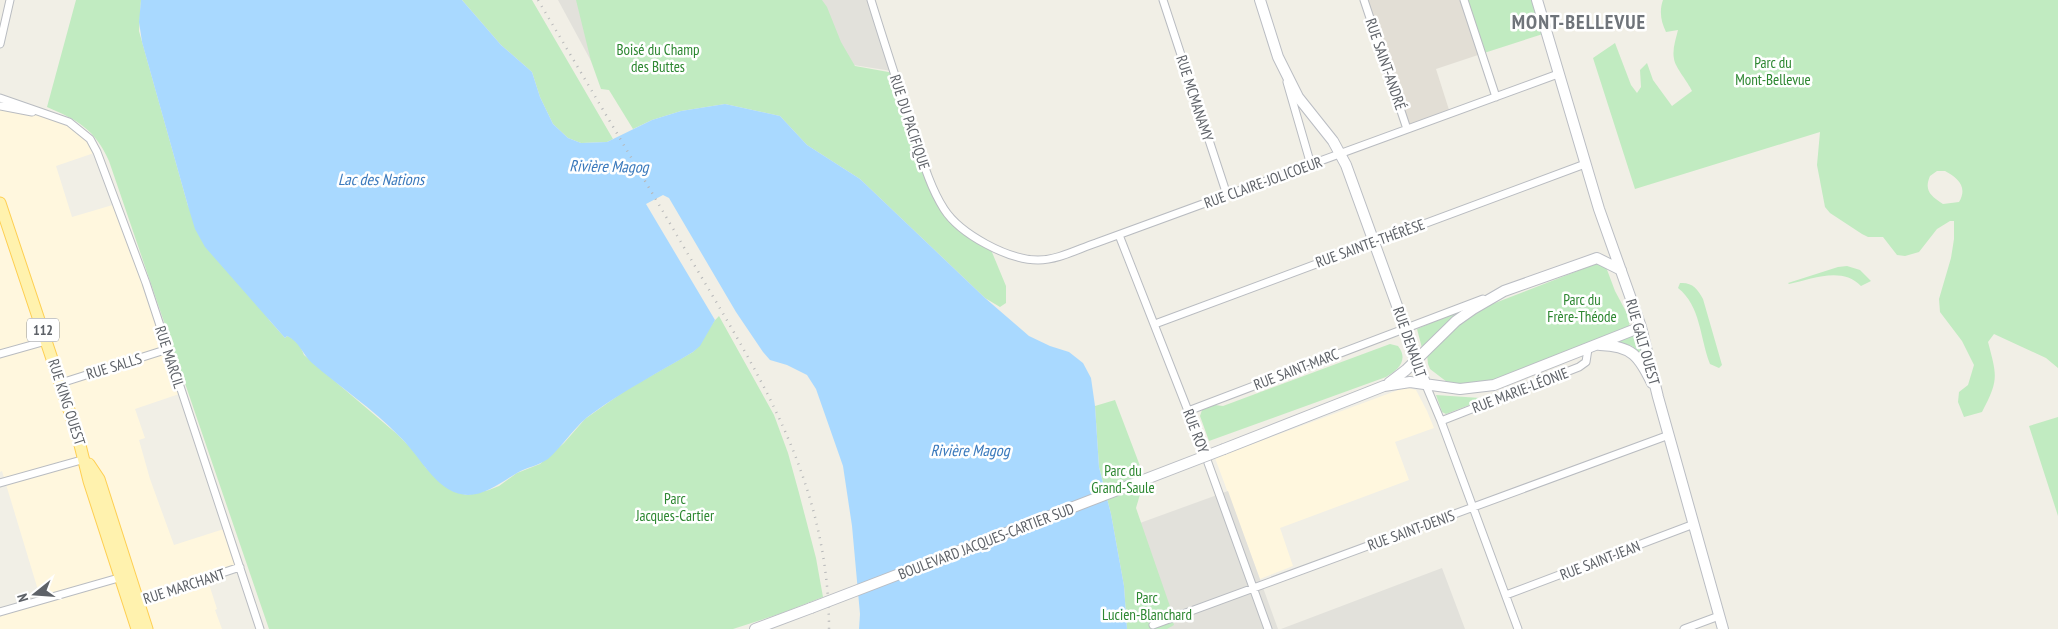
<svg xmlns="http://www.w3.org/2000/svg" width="2058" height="629" font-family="'PT Sans Narrow',sans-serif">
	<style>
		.commercial { fill: #fff7de }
		.industrial { fill: #e2e1db }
		.education { fill: #e2ded5 }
		.green { fill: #c1ebc1; fill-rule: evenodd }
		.water { fill: #a9d9ff }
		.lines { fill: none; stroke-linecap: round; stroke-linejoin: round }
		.street-casing { stroke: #b9bcc1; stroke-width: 9 }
		.secondary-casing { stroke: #babdc3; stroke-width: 12 }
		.primary-casing { stroke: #fecf52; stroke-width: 13 }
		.street { stroke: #fff; stroke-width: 7 }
		.secondary { stroke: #fff; stroke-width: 10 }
		.primary { stroke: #fff2ae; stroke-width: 11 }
		.rail { stroke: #b7b8b9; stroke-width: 2.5; stroke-dasharray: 1 6; stroke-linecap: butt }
		.secondary-bridge-casing { stroke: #babdc3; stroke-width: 12; stroke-linecap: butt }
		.secondary-bridge { stroke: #fff; stroke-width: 10 }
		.labels { text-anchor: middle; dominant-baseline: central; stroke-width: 5; stroke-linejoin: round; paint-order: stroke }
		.shield { fill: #fff; stroke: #8e9195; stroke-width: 1 }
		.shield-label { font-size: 14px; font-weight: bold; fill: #5e6268 }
		.park-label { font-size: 15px; fill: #2d8731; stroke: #fff }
		.street-label { font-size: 15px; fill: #5e6268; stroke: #fff }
		.water-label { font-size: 16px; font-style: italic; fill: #3a79bc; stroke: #fff }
		.district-label { font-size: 20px; font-weight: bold; letter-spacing: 1px; fill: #6f747a; stroke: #fff }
	</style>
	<rect width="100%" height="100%" fill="#f1efe6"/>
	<!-- commercial -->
	<path class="commercial" d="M0 101 81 130 97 152 56 166 72 217 116 204 182 393 135 409 145 438 139 440 150 479 174 545 227 528 240 567 207 578 217 609 215 610 222 629H0V612L41 600 2 471 0 472Z
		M1408 388 1416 390 1427 411 1434 428 1395 442 1409 480 1280 528 1293 566 1260 579 1215 458 1401 389Z"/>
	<!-- industrial -->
	<path class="industrial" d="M558 0H623L591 61Z
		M716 0H870L892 71 731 46Z
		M1228 491 1278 629H1155L1140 523Z
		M1442 568 1465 629H1281Z"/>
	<!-- education -->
	<path class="education" d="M1364 0H1464L1481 54 1436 69 1450 113 1407 129Z"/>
	<!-- green -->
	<path class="green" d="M76 0H141L139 31 188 206 270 321 285 338 287 336C297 340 300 345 304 355L397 434 414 451 426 468 459 493 467 495 489 490 499 486 517 473 540 464 564 443 585 419 626 390 693 352C704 342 708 326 719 316L774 415 788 453 799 493 816 558 823 597 782 613 733 629H269L109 161C95 129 77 120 47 107Z
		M462 0H532L613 139 607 142 581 143 568 138 553 124 540 97 532 72 501 45Z
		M576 0H822L827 7 841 42 855 66 894 73 928 177 953 221 989 245 1006 286V303L1000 307 985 298 860 179 807 145 780 116 725 104 681 111 652 120 633 129 609 90 601 89 591 61Z
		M1464 0H1537L1546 33 1481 54Z
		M1663 0H2058V368L2046 358 1994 334 1988 342C1997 376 1999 380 1982 412L1964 417 1958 402 1959 392 1968 385 1974 365 1962 341 1940 312 1939 299 1951 258 1954 239V221H1950L1937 229 1919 252 1905 256 1897 255 1883 237H1868L1862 234 1830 213 1825 207 1817 165 1820 132 1635 189 1593 58 1615 43 1631 85 1637 93 1641 87 1640 70 1647 63 1653 80 1672 106 1692 91C1688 82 1675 67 1674 59 1672 49 1676 39 1678 30L1666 32C1661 22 1659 11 1663 0ZM1945 171C1958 178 1968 187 1959 202L1943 204C1930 196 1924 190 1930 176L1937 171Z
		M1598 263 1606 267 1615 291 1630 319 1629 327 1494 380 1464 384 1447 382 1430 369 1428 364 1427 355 1457 324 1482 308Z
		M1847 266 1860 270 1871 281 1861 286C1842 266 1812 279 1789 284L1788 283 1838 267Z
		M1680 283C1692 282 1698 289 1703 299L1722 365 1719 368 1710 364C1700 339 1701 306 1678 288Z
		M1461 310 1464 311 1422 348 1417 329Z
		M1636 332 1644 359 1632 346 1613 341Z
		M1390 344 1398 346C1409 360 1398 370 1386 377L1209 441 1200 416 1202 410 1215 405 1223 406Z
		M1519 386 1446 414 1442 412 1436 395 1480 398Z
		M1115 400 1148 487 1141 491 1136 508 1174 618 1172 619 1174 625 1167 629H1127L1124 586 1111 514 1099 467 1095 406Z
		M2058 417V516L2029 426Z"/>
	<!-- water -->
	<path class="water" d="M141 0H462L501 45 532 72 540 97 553 124 568 138 581 143 607 142 652 120 681 111 725 104 780 116 807 145 860 179 985 298 1029 336 1050 346 1069 352 1083 363 1091 378 1095 406 1099 467 1111 514 1124 586 1127 629H859L860 614 852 526 843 466 816 389 807 375 787 365 770 360 763 352 736 312 669 198 663 195 646 204 715 320 700 346 693 352C659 372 625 390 593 413 575 425 564 445 548 459 538 466 527 467 517 473 496 485 474 505 448 489 428 476 416 452 399 436 373 409 340 387 312 363 302 354 300 342 287 336L285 338 205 247 195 229 188 206 142 42 139 22Z"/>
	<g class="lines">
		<defs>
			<path id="street" d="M871 0C884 42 898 85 912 127 921 154 928 184 944 209 960 234 1008 260 1038 260 1058 260 1078 249 1096 243L1558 74
				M1163 0 1227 195
				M1364 0 1407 129
				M1464 0 1496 97
				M0 44 10 0
				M1287 82 1311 165
				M0 98 69 122 90 139 97 152 146 283 260 629
				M0 106 32 112
				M1119 235 1203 449 1268 629
				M1155 324 1585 164
				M0 354 46 341
				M61 383 168 349
				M1425 383 1441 421 1518 629
				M1188 411 1483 299
				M1441 421 1579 367 1586 362 1588 349
				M0 483 85 459
				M1506 595 1694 524
				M135 602 240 567
				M0 612 122 577
				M1153 625 1669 435
				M1684 629 1719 616"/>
			<path id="secondary" d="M1260 0 1278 57 1298 97 1333 141 1346 165 1425 383
				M1537 0 1599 209 1641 327 1658 397 1723 629
				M1600 345C1632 346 1639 356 1652 383
				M1389 383 1406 370 1456 321 1473 309 1504 291 1597 258 1621 270
				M1224 449 1384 386 1410 382 1460 389 1494 385 1641 327
				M755 629 811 608"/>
			<path id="primary" d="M0 203 78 437 89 481 137 629
				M89 464 99 479 147 629"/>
		</defs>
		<!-- street casing -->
		<use href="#street" class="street-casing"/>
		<!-- secondary casing -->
		<use href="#secondary" class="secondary-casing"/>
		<!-- primary casing -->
		<use href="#primary" class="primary-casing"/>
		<!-- street -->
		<use href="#street" class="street"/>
		<!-- secondary -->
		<use href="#secondary" class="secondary"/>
		<!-- primary -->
		<use href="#primary" class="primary"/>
		<!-- rail -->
		<path class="rail" d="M538 0C586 81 634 162 682 244 755 369 829 477 829 629"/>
		<defs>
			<path id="secondary-bridge" d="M811 608 1224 449"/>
		</defs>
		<!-- secondary-bridge casing -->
		<use href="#secondary-bridge" class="secondary-bridge-casing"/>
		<!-- secondary-bridge -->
		<use href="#secondary-bridge" class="secondary-bridge"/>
	</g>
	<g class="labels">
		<!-- shield labels -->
		<rect class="shield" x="27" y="318.5" width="32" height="23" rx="4"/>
		<g class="shield-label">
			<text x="43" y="330">112</text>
		</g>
		<!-- park labels -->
		<g class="park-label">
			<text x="658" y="49">Boisé du Champ<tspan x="658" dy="17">des Buttes</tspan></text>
			<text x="1773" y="62">Parc du<tspan x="1773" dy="17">Mont-Bellevue</tspan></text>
			<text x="1582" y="299">Parc du<tspan x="1582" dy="17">Frère-Théode</tspan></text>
			<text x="1123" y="470">Parc du<tspan x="1123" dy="17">Grand-Saule</tspan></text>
			<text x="675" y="498">Parc<tspan x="675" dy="17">Jacques-Cartier</tspan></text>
			<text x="1147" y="597">Parc<tspan x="1147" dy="17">Lucien-Blanchard</tspan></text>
		</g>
		<!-- street labels -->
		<g class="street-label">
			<text transform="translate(1386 64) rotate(71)">RUE SAINT-ANDRÉ</text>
			<text transform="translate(1195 98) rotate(72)">RUE MCMANAMY</text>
			<text transform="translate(910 122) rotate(72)">RUE DU PACIFIQUE</text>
			<text transform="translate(1263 182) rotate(-20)">RUE CLAIRE-JOLICOEUR</text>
			<text transform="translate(1370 243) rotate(-20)">RUE SAINTE-THÉRÈSE</text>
			<text transform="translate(1410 342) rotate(71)">RUE DENAULT</text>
			<text transform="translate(1643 342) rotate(74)">RUE GALT OUEST</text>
			<text transform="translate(170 357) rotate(72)">RUE MARCIL</text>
			<text transform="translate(114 366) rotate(-17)">RUE SALLS</text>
			<text transform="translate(1296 369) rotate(-21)">RUE SAINT-MARC</text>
			<text transform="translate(1520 390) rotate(-21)">RUE MARIE-LÉONIE</text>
			<text transform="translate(67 402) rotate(72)">RUE KING OUEST</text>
			<text transform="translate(1196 431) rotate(69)">RUE ROY</text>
			<text transform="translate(1411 530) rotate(-20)">RUE SAINT-DENIS</text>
			<text transform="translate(986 541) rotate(-21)">BOULEVARD JACQUES-CARTIER SUD</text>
			<text transform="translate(1600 560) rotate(-21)">RUE SAINT-JEAN</text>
			<text transform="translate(184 586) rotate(-18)">RUE MARCHANT</text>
		</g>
		<!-- water labels -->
		<g class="water-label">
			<text transform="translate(609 166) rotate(1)">Rivière Magog</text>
			<text x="381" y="179">Lac des Nations</text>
			<text x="970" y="450">Rivière Magog</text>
		</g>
		<!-- district labels -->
		<g class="district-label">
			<text x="1579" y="22">MONT-BELLEVUE</text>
		</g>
	</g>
	<!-- north arrow -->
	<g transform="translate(35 594) rotate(253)" stroke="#ffffff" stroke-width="4" paint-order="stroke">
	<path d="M0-4L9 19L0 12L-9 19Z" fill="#5e6268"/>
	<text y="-8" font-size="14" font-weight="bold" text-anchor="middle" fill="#5e6268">N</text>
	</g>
</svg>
